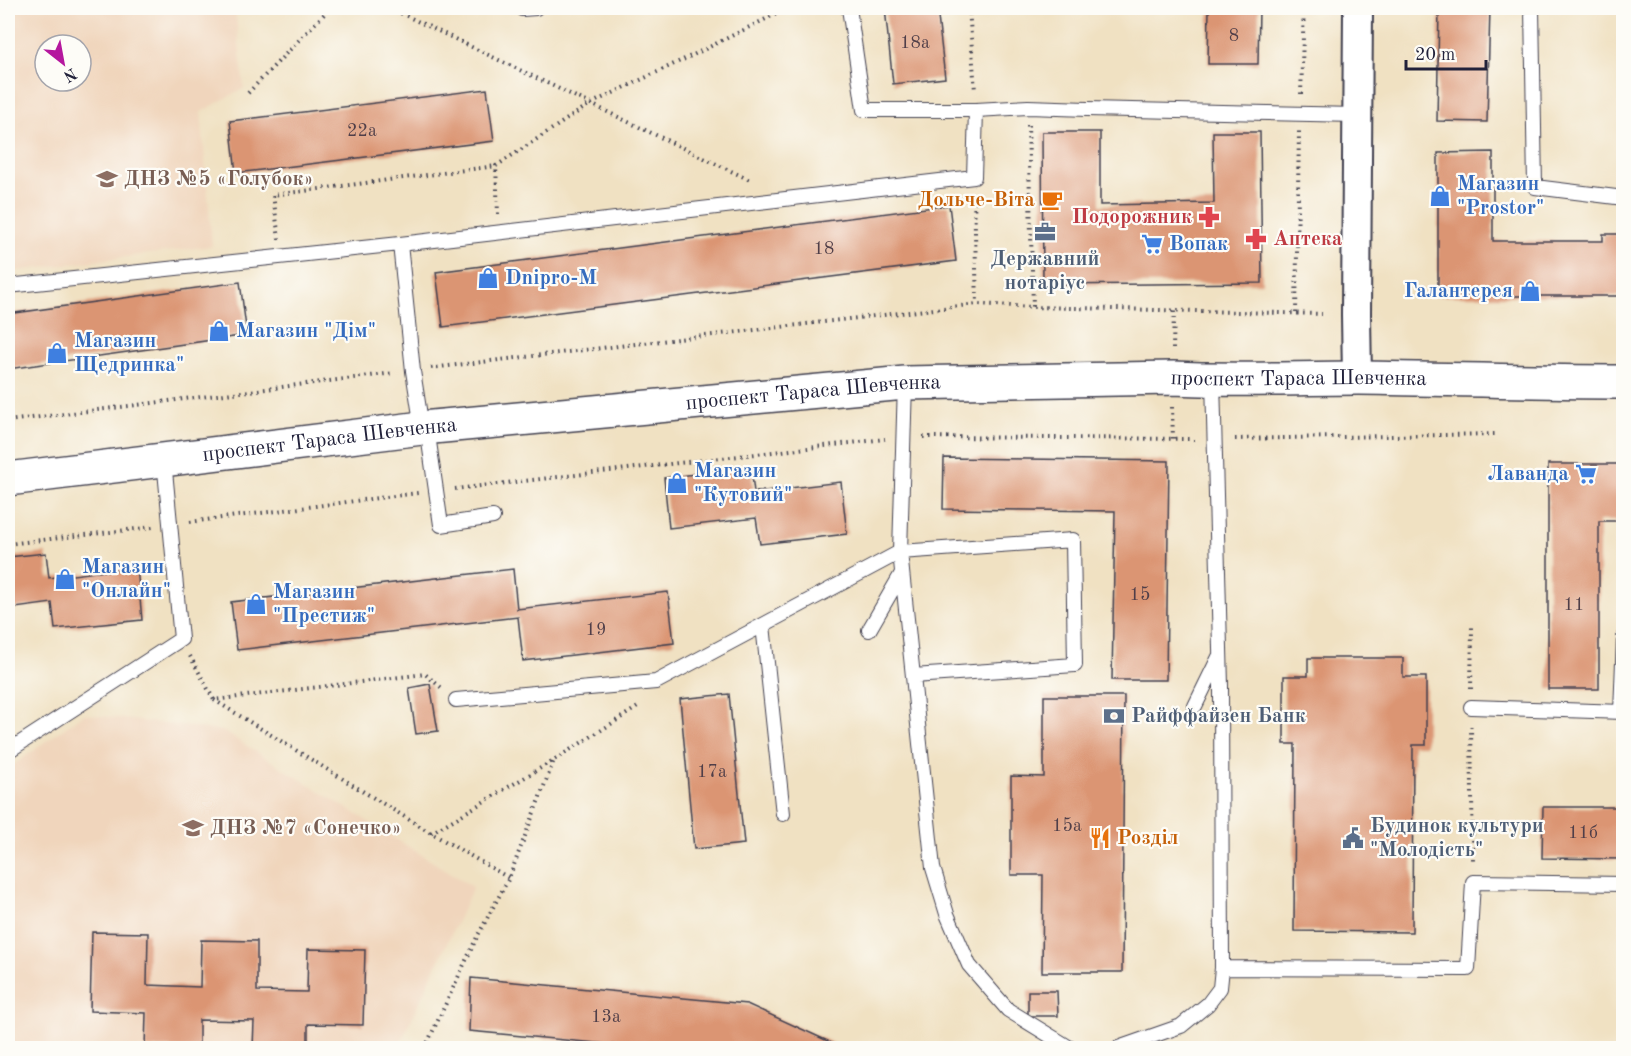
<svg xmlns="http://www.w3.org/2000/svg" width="1631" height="1056" font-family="'Old Standard TT',serif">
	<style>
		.built { fill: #f0d5bc; fill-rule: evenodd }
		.building { fill: #db9573 }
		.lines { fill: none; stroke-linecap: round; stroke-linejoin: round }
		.lane-casing { stroke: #413f4f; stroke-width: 16 }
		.street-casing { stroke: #413f4f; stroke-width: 32 }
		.secondary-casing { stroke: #413f4f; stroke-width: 36 }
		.path { stroke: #413f4f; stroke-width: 4; stroke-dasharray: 1.5 4.5; stroke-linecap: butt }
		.lane { stroke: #fff; stroke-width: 14 }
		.street { stroke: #fff; stroke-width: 28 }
		.secondary { stroke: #fff; stroke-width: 33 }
		.labels { text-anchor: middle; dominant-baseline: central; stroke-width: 4.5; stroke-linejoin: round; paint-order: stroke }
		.number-label { font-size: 18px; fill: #503f49 }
		.education-label { font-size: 21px; font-weight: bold; fill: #785e54; stroke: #fdfcf7; text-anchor: start }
		.shop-label { font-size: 21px; font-weight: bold; fill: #366cbe; stroke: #fdfcf7; text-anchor: start }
		.food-label { font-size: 21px; font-weight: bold; fill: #c56008; stroke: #fdfcf7; text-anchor: end }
		.health-label { font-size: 21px; font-weight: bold; fill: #be3a42; stroke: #fdfcf7; text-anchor: end }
		.service-label { font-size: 21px; font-weight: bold; fill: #4e5e75; stroke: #fdfcf7; text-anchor: start }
		.street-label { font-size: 21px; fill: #22223b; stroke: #fdfcf7 }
	</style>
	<rect width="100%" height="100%" fill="#fdfcf7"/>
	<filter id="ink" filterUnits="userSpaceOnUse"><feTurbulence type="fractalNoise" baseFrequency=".0167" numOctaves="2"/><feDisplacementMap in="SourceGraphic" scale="12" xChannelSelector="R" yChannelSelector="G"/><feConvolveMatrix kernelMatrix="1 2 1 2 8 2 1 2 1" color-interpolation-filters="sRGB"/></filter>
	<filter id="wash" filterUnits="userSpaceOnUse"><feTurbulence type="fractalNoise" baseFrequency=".008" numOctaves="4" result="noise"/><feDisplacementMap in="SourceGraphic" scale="24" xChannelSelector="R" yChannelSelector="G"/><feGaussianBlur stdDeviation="1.35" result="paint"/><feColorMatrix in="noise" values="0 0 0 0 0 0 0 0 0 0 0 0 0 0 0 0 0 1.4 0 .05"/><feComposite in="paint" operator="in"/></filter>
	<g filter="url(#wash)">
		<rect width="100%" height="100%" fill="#f0e1c2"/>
		<!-- built -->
		<path class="built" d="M8 8H235L244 88 201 112 212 246 8 272ZM45 45H81V81H45Z
			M84 714 223 731 473 887 398 1048H16L8 1043V769Z"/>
		<g id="blocks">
			<!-- building -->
			<path class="building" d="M885 8H937L945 78 893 84Z
				M1209 8H1259L1258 64H1208Z
				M1439 8H1490L1487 122 1437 121Z
				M487 89 494 141 236 173 230 121Z
				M1042 132H1100V205L1214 203 1213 132H1260L1262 283 1043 285Z
				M1493 152V241H1603V234H1624V296H1438V153Z
				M949 205 956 261 443 327 436 272Z
				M240 282 247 335 8 369V314Z
				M944 458 1169 461 1166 680H1112L1115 511 943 509Z
				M1548 464H1624V521H1599V689H1548Z
				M751 467 754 492 841 482 847 534 760 544 756 518 669 528 664 478Z
				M46 553 49 578 137 567 142 620 55 629 52 603 8 609V557Z
				M513 569 517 609 668 592 674 643 523 661 518 617 237 650 231 602Z
				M1308 658H1403V677H1426V745H1413L1412 932 1294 931 1295 744H1284V676H1308Z
				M430 684 438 731 416 734 409 688Z
				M729 694 744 844 694 849 680 699Z
				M1044 696H1124L1122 972H1042L1043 875H1011V776L1044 777Z
				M1543 807H1624V859L1542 858Z
				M92 932 148 933 147 985 200 987 201 940 257 941V991L307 992 308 949 365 950 363 1025 308 1024V1048H253L254 1021 199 1020V1048H145L146 1013 90 1011Z
				M471 978 747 1004 843 1048H649L469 1031Z
				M1028 991H1057L1058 1016H1028Z"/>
		</g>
	</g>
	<g filter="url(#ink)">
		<use href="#blocks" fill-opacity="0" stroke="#413f4f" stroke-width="1.5"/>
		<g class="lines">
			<defs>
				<path id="lane" d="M849 8 864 110H976
					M1532 8 1535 187 1624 198
					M522 9 536 8
					M400 244 413 371 422 428
					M8 286 400 244 974 177 976 110 1028 107 1087 109 1357 115
					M905 383 900 552 933 868 947 914 969 965 1008 1010 1070 1048
					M427 428 441 525 493 517
					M763 625 783 814
					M869 630 902 573
					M456 700 656 682 900 552 1073 540 1075 665 913 676
					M1195 706 1219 657
					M1471 707 1624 712
					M1621 712 1624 636
					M8 751 181 639 164 460
					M1222 968 1468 969 1473 882 1624 884
					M1118 1048 1181 1026 1208 1004 1220 988 1222 968 1221 686 1213 380"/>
				<path id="street" d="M1357 378 1356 315 1358 8"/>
				<g id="secondary">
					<path id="s1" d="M8 479 422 428 905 383 1173 378C1235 381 1297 378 1359 378 1447 379 1535 382 1624 382"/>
				</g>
			</defs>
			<!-- lane casing -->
			<use href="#lane" class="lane-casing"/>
			<!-- street casing -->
			<use href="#street" class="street-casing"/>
			<!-- secondary casing -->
			<use href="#secondary" class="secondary-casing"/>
			<!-- path -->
			<path class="path" d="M390 8 752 181
				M969 8 975 91
				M248 93 330 8
				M1301 94 1304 8
				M1028 125 1033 307
				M974 196 977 304
				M498 214 496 166 590 104 693 55 788 8
				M279 239 273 195 496 166
				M1296 313 1299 131
				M1173 349 1174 310
				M431 368 977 304 1033 307 1322 314
				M1172 407 1173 439
				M8 421 394 373
				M923 437 1194 439
				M1235 439 1495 434
				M455 489 885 439
				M190 522 418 493
				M8 544 153 527
				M190 656 214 700 425 674 443 689
				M1471 689 1472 627
				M214 700 431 833 509 878
				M1471 726 1473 863
				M431 833 554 760 641 705
				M425 1048 477 937 509 878 554 760"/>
			<!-- lane -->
			<use href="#lane" class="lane"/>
			<!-- street -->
			<use href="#street" class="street"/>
			<!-- secondary -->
			<use href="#secondary" class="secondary"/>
		</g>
	</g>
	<!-- icons -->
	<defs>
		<symbol id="school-bare" viewBox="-9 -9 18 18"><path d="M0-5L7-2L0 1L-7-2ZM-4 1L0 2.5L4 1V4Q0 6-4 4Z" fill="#8d6e63" stroke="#fdfcf7" stroke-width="2.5" paint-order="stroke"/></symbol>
		<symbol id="shop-bare" viewBox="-9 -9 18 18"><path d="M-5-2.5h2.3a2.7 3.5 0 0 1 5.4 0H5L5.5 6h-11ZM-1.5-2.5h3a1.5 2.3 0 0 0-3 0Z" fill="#3f7fe0" stroke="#fdfcf7" stroke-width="2.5" paint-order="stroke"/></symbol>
		<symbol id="cafe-bare" viewBox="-9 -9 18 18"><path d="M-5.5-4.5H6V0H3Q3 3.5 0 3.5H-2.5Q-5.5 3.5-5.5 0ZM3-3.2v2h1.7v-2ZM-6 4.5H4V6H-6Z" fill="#e8710a" stroke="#fdfcf7" stroke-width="2.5" paint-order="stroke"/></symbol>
		<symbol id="pharmacy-bare" viewBox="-9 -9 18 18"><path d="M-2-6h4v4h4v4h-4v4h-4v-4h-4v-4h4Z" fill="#e0444e" stroke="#fdfcf7" stroke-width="2.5" paint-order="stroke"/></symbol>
		<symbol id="office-bare" viewBox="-9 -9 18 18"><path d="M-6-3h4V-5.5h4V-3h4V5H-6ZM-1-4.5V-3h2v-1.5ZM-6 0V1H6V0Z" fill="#5c6f8a" stroke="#fdfcf7" stroke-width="2.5" paint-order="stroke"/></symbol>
		<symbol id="supermarket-bare" viewBox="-9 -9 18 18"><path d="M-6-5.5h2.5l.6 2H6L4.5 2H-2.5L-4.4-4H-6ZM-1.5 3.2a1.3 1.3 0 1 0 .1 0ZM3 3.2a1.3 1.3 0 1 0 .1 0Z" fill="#3f7fe0" stroke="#fdfcf7" stroke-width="2.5" paint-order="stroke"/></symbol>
		<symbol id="bank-bare" viewBox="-9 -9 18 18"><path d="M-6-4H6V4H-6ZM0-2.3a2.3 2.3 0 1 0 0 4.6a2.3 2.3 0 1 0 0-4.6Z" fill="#5c6f8a" stroke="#fdfcf7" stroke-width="2.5" paint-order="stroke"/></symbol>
		<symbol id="restaurant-bare" viewBox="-9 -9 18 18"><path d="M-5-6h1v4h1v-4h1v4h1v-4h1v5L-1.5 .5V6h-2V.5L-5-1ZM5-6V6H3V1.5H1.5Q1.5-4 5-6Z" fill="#e8710a" stroke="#fdfcf7" stroke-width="2.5" paint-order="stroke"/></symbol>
		<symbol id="civic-bare" viewBox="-9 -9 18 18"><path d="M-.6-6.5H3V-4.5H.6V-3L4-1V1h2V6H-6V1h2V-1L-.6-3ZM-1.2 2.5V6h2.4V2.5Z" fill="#5c6f8a" stroke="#fdfcf7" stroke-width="2.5" paint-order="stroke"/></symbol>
	</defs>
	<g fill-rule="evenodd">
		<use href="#school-bare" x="92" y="164" width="30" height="30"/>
		<use href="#shop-bare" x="1425" y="181" width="30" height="30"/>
		<use href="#cafe-bare" x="1037" y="185" width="30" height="30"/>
		<use href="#pharmacy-bare" x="1194" y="202" width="30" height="30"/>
		<use href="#office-bare" x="1030" y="217" width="30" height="30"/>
		<use href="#pharmacy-bare" x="1241" y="224" width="30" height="30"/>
		<use href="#supermarket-bare" x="1137" y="229" width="30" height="30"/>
		<use href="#shop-bare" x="473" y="263" width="30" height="30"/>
		<use href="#shop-bare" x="1515" y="276" width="30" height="30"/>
		<use href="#shop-bare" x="204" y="316" width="30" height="30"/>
		<use href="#shop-bare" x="42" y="338" width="30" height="30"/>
		<use href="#supermarket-bare" x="1571" y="459" width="30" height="30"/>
		<use href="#shop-bare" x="662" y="468" width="30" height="30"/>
		<use href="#shop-bare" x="50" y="564" width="30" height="30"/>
		<use href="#shop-bare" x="241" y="589" width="30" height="30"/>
		<use href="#bank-bare" x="1099" y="701" width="30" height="30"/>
		<use href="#school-bare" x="178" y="813" width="30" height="30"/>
		<use href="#restaurant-bare" x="1085" y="823" width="30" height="30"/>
		<use href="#civic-bare" x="1338" y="823" width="30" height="30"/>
	</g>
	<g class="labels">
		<!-- number labels -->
		<g class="number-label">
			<text x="1234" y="36">8</text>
			<text x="915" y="43">18а</text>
			<text x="362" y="131">22а</text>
			<text x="824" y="249">18</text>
			<text x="1140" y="595">15</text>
			<text x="1574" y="605">11</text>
			<text x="596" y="630">19</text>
			<text x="712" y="772">17а</text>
			<text x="1067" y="826">15а</text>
			<text x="1583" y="833">11б</text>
			<text x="606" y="1017">13а</text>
		</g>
		<!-- education labels -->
		<g class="education-label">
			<text x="124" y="179">ДНЗ №5 «Голубок»</text>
			<text x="210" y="828">ДНЗ №7 «Сонечко»</text>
		</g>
		<!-- shop labels -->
		<g class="shop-label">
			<text x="1457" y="184">Магазин<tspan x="1457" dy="24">"Prostor"</tspan></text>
			<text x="1169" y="244">Вопак</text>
			<text x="505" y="278">Dnipro-M</text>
			<text x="1513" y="291" text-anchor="end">Галантерея</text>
			<text x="236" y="331">Магазин "Дім"</text>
			<text x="74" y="341">Магазин<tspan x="74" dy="24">Щедринка"</tspan></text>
			<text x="694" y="471">Магазин<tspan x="694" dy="24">"Кутовий"</tspan></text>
			<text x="1569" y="474" text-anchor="end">Лаванда</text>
			<text x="82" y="567">Магазин<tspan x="82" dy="24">"Онлайн"</tspan></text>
			<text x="273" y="592">Магазин<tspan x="273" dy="24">"Престиж"</tspan></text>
		</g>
		<!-- food labels -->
		<g class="food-label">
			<text x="1035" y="200">Дольче-Віта</text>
			<text x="1117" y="838" text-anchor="start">Розділ</text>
		</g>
		<!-- health labels -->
		<g class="health-label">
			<text x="1192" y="217">Подорожник</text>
			<text x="1273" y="239" text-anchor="start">Аптека</text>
		</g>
		<!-- service labels -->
		<g class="service-label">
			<text x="1045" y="259" text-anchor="middle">Державний<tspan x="1045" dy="24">нотаріус</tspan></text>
			<text x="1131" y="716">Райффайзен Банк</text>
			<text x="1370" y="826">Будинок культури<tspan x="1370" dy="24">"Молодість"</tspan></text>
		</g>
		<!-- street labels -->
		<g class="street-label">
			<text stroke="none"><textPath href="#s1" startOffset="1296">проспект Тараса Шевченка</textPath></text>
			<text stroke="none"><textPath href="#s1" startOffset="810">проспект Тараса Шевченка</textPath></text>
			<text stroke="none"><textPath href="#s1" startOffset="324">проспект Тараса Шевченка</textPath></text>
		</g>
	</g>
	<!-- margin -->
	<rect width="1631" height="1056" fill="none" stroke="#fdfcf7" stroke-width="30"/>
	<!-- north arrow -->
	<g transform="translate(63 63) rotate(149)"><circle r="28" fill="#fdfcf7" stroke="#a5a5ac" stroke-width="1.5"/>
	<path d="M0-4.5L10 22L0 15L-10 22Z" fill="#b5179e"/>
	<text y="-9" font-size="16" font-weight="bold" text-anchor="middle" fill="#22223b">N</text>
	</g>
	<!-- scale -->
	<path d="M1406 60v9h80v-9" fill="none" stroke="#22223b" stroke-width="3"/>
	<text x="1415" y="60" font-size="18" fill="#22223b" stroke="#fdfcf7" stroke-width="4.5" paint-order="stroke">20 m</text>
</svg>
